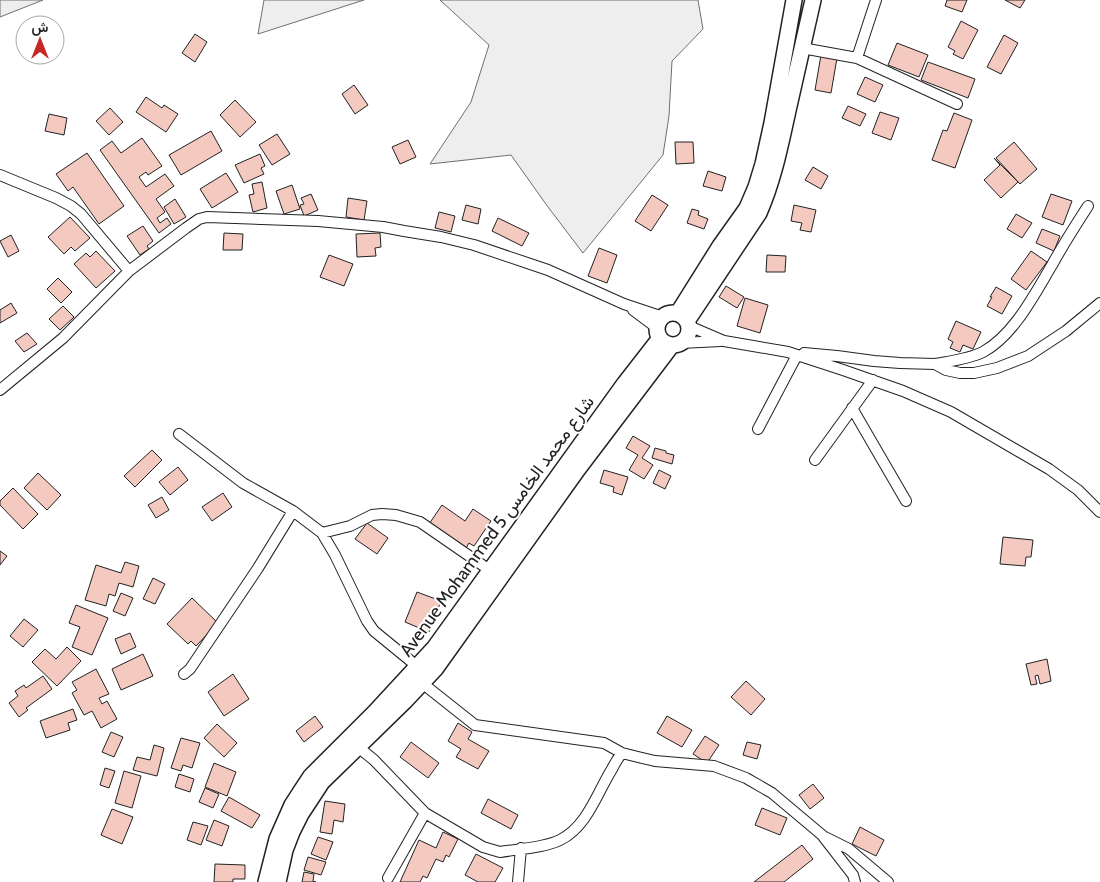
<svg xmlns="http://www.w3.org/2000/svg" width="1100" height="882" font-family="Cabin,Vazirmatn,sans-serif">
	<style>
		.green { fill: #eee; stroke: #6f6f6f }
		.building { fill: #f3c9c0; stroke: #222 }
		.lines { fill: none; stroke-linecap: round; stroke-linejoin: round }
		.minor-casing { stroke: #222; stroke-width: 12 }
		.primary-casing { stroke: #222; stroke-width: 18 }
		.minor { stroke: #fff; stroke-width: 10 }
		.primary { stroke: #fff; stroke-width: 15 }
		.labels { text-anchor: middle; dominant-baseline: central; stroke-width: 4; stroke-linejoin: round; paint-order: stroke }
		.street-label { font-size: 18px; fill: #222; stroke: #fff }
	</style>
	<rect width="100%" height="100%" fill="#fff"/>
	<!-- green -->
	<path class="green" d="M0 0H43L0 17Z
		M264 0H364L258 34Z
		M440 0H698L703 29 672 61 669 116 663 155 583 253 548 207 511 155 430 164 471 102 489 45Z"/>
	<!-- building -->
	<path class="building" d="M947 0H967L962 12 945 6Z
		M1005 0H1025L1020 8Z
		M961 21 978 30 963 59 953 54 955 51 948 47Z
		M195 34 207 42 195 62 182 53Z
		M1004 35 1018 43 1001 74 987 67Z
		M897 43 928 55 919 77 888 65Z
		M821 55 837 58 831 93 815 90Z
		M928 62 975 79 968 98 921 80Z
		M865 77 883 85 875 102 857 94Z
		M354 85 368 105 355 114 342 94Z
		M146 97 162 108 164 105 178 114 166 132 136 112Z
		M235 100 256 122 240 137 220 115Z
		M848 106 866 114 860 126 842 118Z
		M110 108 123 122 109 135 96 121Z
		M880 112 899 118 891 140 872 133Z
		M954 113 972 120 955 168 932 160 943 130 947 131Z
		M49 114 67 118 64 135 45 131Z
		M211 131 222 151 181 175 169 155Z
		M277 134 290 154 272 165 259 145Z
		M142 138 162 166 148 175 146 172 139 177 146 187 165 174 174 186 156 199 165 212 157 218 160 223 167 218 171 224 159 233 100 150 112 141 121 153Z
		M408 140 416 157 400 164 392 147Z
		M675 142H693L694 163 676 164Z
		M1014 142 1037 169 1020 184 996 158Z
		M87 153 124 206 99 224 73 187 68 191 56 174Z
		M260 154 265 166 261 168 264 174 244 183 235 165Z
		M994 158 1018 182 1001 198 984 180 1000 165Z
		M813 167 828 176 821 189 805 180Z
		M708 171 726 177 722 191 703 186Z
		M226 173 238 192 212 208 200 189Z
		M262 182 267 208 253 212 249 195 254 194 252 184Z
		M292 185 300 209 284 214 276 191Z
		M311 194 318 210 304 216 300 205 304 204 301 198Z
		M1051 194 1072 201 1063 225 1042 217Z
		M652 195 668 205 651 231 635 221Z
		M348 198 367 201 364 220 346 217Z
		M175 199 186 217 174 224 164 207Z
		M466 205 481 209 478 224 462 220Z
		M794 205 816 210 811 232 800 230 802 223 791 221Z
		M692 209 699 211 698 215 708 219 704 229 687 223Z
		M439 212 455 216 451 232 435 228Z
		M1016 214 1032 223 1022 238 1007 229Z
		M70 217 90 238 75 251 71 247 64 254 48 237Z
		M498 218 529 233 522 246 492 231Z
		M143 226 153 241 147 246 149 249 140 255 127 236Z
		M1042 229 1060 236 1054 251 1036 243Z
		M224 233 243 234 242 250H223Z
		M380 233 381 247 375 248 376 256 357 257 356 234Z
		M11 235 19 251 8 257 0 241Z
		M599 248 617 255 607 283 588 276Z
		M96 251 115 271 96 288 74 264 86 253 90 257Z
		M1031 251 1047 262 1026 290 1011 279Z
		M329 255 353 264 344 286 320 277Z
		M767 255 786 256 785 272H766Z
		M58 278 72 292 61 303 47 289Z
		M726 286 744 297 737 308 719 297Z
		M996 287 1012 296 1002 314 987 306 992 297H990Z
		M745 298 768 305 760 333 737 326Z
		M11 303 17 313 0 323V310Z
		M63 306 74 317 60 330 49 319Z
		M956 321 981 332 973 349 963 345 960 352 950 348 953 342 948 339Z
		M27 333 37 344 24 352 15 341Z
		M633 436 650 446 642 458 653 465 644 479 629 470 638 455 626 448Z
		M655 448 666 451V453L674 455 672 464 652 458Z
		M152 450 162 460 135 487 124 476Z
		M178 467 188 480 170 495 159 482Z
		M604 470 628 477 622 495 613 492 614 487 600 483Z
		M659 470 671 476 665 489 653 483Z
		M38 473 61 495 47 510 24 488Z
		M13 488 38 514 23 529 0 505V501Z
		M223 493 232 507 212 521 202 507Z
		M162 497 169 510 156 518 148 505Z
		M442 505 465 521 473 509 491 521 474 546 469 543 466 548 429 524Z
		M367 523 388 538 377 554 355 539Z
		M1003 537 1033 540 1031 557H1026L1025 566 1000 564Z
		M0 551 7 556 0 565Z
		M125 562 139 566 133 587 119 583 115 596 109 594 106 606 85 600 96 565 121 573Z
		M153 578 165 584 155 604 143 599Z
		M417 592 441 601 429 632 405 622Z
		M121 593 133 598 125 616 113 611Z
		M192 598 218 623 196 646 191 641 188 644 167 624Z
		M76 605 108 618 92 655 72 647 80 627 69 623Z
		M24 619 38 630 23 647 10 636Z
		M130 633 136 647 121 654 115 639Z
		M67 647 81 661 57 686 32 662 45 649 56 659Z
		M143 654 153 676 121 690 112 669Z
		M1047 659 1051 681 1040 684 1038 675 1035 676 1037 684 1031 685 1026 664Z
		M96 669 109 694 99 698 102 704 107 701 117 719 101 728 92 711 84 715 72 693 77 690 72 682Z
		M233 674 249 699 224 716 208 692Z
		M43 676 52 689 26 708 28 710 19 717 9 703 18 696 15 691 24 685 26 688Z
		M746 681 765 699 751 715 731 697Z
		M73 709 77 720 68 723 70 730 46 738 40 721Z
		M315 716 323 727 304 742 296 731Z
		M667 716 692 730 682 747 657 733Z
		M458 723 472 732 468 739 489 751 478 769 456 757 461 749 448 741Z
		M217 724 237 743 224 757 204 738Z
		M111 732 123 737 114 757 102 752Z
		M705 736 719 745 707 763 693 754Z
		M181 738 200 743 192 768 183 765 181 771 171 768Z
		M411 742 439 763 428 778 400 757Z
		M747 742 761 745 757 759 743 755Z
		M154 745 164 748 157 776 133 770 137 757 150 760Z
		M214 763 236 772 227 796 205 787Z
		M105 768 115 771 109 788 100 785Z
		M124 771 141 776 132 808 115 803Z
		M179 774 194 779 190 792 175 787Z
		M813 784 824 798 810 809 799 795Z
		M205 788 219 794 213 808 199 802Z
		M229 797 260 815 252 828 221 811Z
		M488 799 518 815 511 829 481 813Z
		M325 801 345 804 343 822 334 820 332 834 320 832Z
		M762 808 787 818 780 835 755 825Z
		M112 809 133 817 122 844 101 835Z
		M214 820 229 826 222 846 206 840Z
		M193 822 208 826 201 845 187 840Z
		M860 827 884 840 876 856 852 844Z
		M443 832 458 839 449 857 446 855 443 862 436 859 427 878 423 876 420 882H400L419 840 436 848Z
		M318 837 333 842 326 860 311 854Z
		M802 845 813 859 784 882H754Z
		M476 854 503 868 495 882H478L465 875Z
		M308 857 326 862 321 875 304 870Z
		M215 864 245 865V879H233V882H214Z
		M304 872 314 874 313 881 316 882H302Z"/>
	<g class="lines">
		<defs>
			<path id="minor" d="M802 48 857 58 957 104
				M857 58 876 0
				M0 175 56 198 71 206 81 214 129 271
				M633 310 657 328
				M689 326 724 341 788 352 843 370 903 391 951 412 1049 469 1078 490 1100 512
				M680 343 721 341
				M804 353 837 356 874 361 900 363 935 364 946 370 960 373H974L997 368 1028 356 1066 331 1100 303
				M935 364C951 361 969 359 983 352 1014 335 1034 295 1052 265 1063 245 1075 226 1088 206
				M0 390 63 338 129 271 186 228 199 219 207 217 318 221 383 227 404 231 441 237 474 245 548 270 624 304 663 317
				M852 408 906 501
				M758 429 797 355
				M179 434 243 483 293 511
				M815 460 873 380
				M322 533 350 526 372 515 382 514 396 515 420 522 491 571
				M184 674 190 669 258 568 293 511 322 533 335 555 367 621 374 631 418 667
				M422 683 475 725 604 743 622 753 638 757 655 761 714 766 746 778 772 793 822 835 853 875 855 882
				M358 747 374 760 425 813 388 878
				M425 813 483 847 500 852C518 849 544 848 560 840 587 827 597 793 612 769 615 763 618 758 622 753
				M825 837 849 849 888 882
				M518 882 521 848"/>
			<path id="primary" d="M678 313 720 246 747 208 756 187 763 164 772 123 794 0
				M657 329a16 16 0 1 1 32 0a16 16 0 1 1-32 0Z
				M687 321 759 213C774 179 781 142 789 106 797 70 805 35 813 0
				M266 882 277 839 292 805 301 791 311 776 375 712 435 647 625 383 660 338
				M278 882 285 850 292 832 301 814 322 782 404 702 436 668 578 469 672 345"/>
		</defs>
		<!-- minor casing -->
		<use href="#minor" class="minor-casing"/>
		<!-- primary casing -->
		<use href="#primary" class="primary-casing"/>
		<!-- minor -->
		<use href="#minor" class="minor"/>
		<!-- primary -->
		<use href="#primary" class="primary"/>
	</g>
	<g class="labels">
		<!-- street labels -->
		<g class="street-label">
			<text transform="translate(497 526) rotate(-54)">Avenue Mohammed 5 شارع محمد الخامس</text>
		</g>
	</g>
	<!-- north arrow -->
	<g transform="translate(40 40)"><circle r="24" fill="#ffffff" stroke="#a7a7a7"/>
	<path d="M0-4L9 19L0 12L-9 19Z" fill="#c62828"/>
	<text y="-8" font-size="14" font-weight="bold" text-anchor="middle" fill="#222222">ش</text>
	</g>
</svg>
